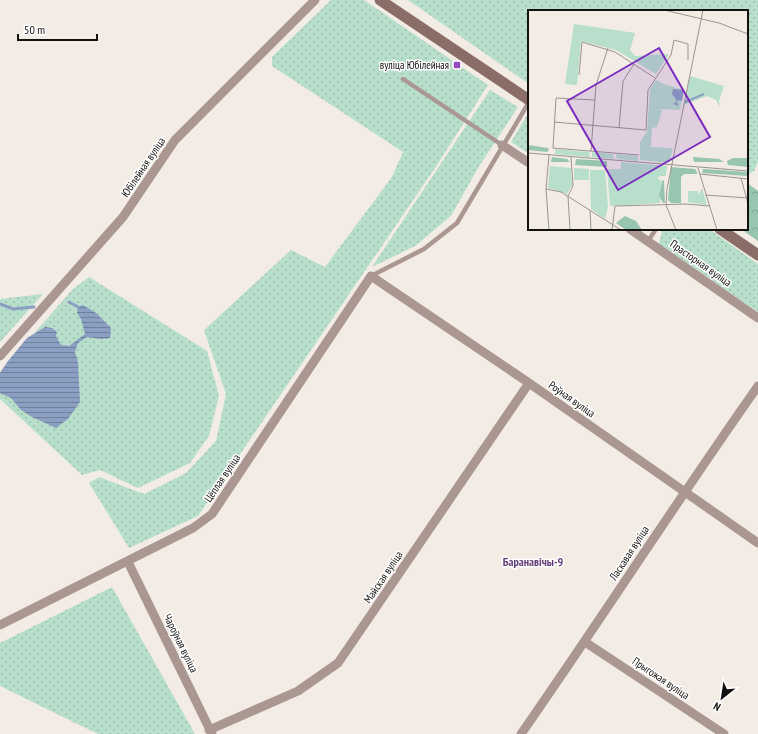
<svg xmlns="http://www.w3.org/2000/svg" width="758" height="734" font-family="'PT Sans Narrow',sans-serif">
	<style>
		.grass { fill: url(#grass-dots) }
		.forest { fill: url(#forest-crowns) }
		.water { fill: url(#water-rules) }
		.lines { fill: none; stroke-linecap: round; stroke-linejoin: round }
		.stream { stroke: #8b9fc3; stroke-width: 3 }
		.service { stroke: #ab9792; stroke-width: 4.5 }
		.minor { stroke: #ab9792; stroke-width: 9 }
		.secondary { stroke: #8a6d66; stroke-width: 11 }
		.poi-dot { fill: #974abc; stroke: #fff; stroke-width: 1.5 }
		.labels { text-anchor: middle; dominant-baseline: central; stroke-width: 3; stroke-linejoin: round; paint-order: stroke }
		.poi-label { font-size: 11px; fill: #13110f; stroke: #fff; text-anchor: end }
		.street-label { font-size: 11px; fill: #13110f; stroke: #fff }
		.neighbourhood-label { font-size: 12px; font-weight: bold; fill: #623c75; stroke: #fff }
		.inset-river { fill: none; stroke: #8b9fc3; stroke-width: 2 }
		.inset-road { fill: none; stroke: #99948f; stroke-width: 1 }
		.view { fill: #7b2cbf; fill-opacity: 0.15; stroke: #7b2cbf; stroke-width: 2 }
		.inset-edge { fill: none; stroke: #13110f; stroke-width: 2 }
	</style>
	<defs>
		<pattern id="grass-dots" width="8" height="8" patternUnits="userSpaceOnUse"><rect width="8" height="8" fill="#b7dfcb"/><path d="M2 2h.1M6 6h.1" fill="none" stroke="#9cbead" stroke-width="1.8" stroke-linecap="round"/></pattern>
		<pattern id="forest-crowns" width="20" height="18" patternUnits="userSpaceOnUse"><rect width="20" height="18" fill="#98c5af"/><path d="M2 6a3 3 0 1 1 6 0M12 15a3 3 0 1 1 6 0" fill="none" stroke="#82a895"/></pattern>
		<pattern id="water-rules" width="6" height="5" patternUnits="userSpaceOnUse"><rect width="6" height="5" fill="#8b9fc3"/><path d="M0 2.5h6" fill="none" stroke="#70809d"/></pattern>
	</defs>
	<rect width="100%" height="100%" fill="#f3ece5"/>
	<!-- grass -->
	<path class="grass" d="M331 0H364L488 85 437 165 198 516 129 548 89 483 99 477 144 494 186 473 216 441 226 394 204 330 291 250 325 267 392 177 403 152 272 66V57Z
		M408 0H758V162L754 171 747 175V11H529V84Z
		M490 90 518 107 478 168 451 216 415 246 372 267Z
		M529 112V154L511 142Z
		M662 229H709L758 264V312L659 244Z
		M89 277 207 351 219 396 209 436 190 463 138 488 100 470 82 475 0 399V372L73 289Z
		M43 294 0 342V299Z
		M112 587 195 734H98L0 686V643Z"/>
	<!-- forest -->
	<path class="forest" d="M747 183 758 191V241L741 229H747Z"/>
	<!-- water -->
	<path class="water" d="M83 305 96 313 111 328 110 338 101 339 87 337 78 343 75 352 78 362 80 402 68 419 56 428 32 417 21 410 11 398 0 393V373L8 361 27 338 45 327 52 328 57 332 56 336 61 345 69 346 85 334 81 319 77 313 78 307Z"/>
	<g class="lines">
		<!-- stream -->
		<path class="stream" d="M69 302 78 307
			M0 304 13 309 34 307"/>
		<!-- service -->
		<path class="service" d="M403 79 502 145
			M648 241 656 229
			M371 276 424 249 457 223 529 102"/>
		<!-- minor -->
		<path class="minor" d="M502 145 529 163
			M630 229 758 318
			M0 356 123 217 175 140 315 0
			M128 562 212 734
			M0 625 193 528 212 514 371 276 529 383 758 543
			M585 642 724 734
			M209 730 298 691 338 663 529 383
			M521 734C601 619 677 501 758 386"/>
		<!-- secondary -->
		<path class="secondary" d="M380 0 529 100
			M720 229 758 255"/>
	</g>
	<!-- markers -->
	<rect class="poi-dot" x="453" y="61" width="8" height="8" rx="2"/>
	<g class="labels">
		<!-- poi labels -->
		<g class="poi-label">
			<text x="449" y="65">вуліца Юбілейная</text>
		</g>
		<!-- street labels -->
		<g class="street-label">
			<text transform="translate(143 167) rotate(-56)">Юбілейная вуліца</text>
			<text transform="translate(701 263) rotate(35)">Прасторная вуліца</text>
			<text transform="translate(572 399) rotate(35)">Роўная вуліца</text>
			<text transform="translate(222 478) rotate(-56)">Цёплая вуліца</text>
			<text transform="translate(629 553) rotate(-57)">Ласкавая вуліца</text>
			<text transform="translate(383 577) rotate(-56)">Майская вуліца</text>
			<text transform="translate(181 643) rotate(64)">Чароўная вуліца</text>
			<text transform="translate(661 678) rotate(34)">Прыгожая вуліца</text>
		</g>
		<!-- neighbourhood labels -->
		<g class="neighbourhood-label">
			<text x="533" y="561">Баранавічы-9</text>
		</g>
	</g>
	<!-- overview -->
	<g transform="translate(528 10)">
		<rect width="220" height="220" fill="#f3ece5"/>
		<path d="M46 14 107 23 102 40 107 46 141 44 128 64 88 40 53 31 49 75 37 74ZM162 66 196 76 191 91 192 97 188 90 179 86 156 95ZM128 70 138 75 132 78 139 75 156 80 152 100 132 99 134 101 129 117 124 118 123 137 145 138 141 153 112 150V132L119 121 122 79ZM27 139 61 142 62 147 27 144ZM64 142 85 144 86 149 64 147ZM88 144 110 146V151L89 149ZM93 152 139 156 138 166H131L130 169 133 170 132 193 82 196 79 159H93ZM22 156 43 158 44 175 39 184 20 178ZM46 158 61 159V170H46ZM62 160H77L80 197 77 209 63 199ZM174 178 179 195 160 192V181H170L171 185Z" fill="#b7dfcb"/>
		<path d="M0 135 20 138 21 140 19 142 0 140ZM24 147 39 149 42 152H23ZM165 147 191 149 196 152H166ZM205 148H220V157L200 155 199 151ZM48 149 79 151V157L47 155ZM143 157 167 159 169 162V164H156L153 167V193H143L140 190ZM175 159 220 162V166L174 163ZM136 170 137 193H135L131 186 134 171ZM97 206 108 211 114 220H98L88 213Z" fill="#98c5af"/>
		<path d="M145 79 156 80 154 91 150 90 149 93 151 96 145 94 149 91 144 84Z" fill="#8b9fc3"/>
		<path class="inset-river" d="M157 92 176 84"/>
		<path class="inset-road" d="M136 0 191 13 220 24M51 65 54 32 87 42 127 68M67 90 28 88 25 138 111 145M26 112 118 120 120 80 143 45 146 30 160 34V50M91 118 95 71 106 54M63 141 68 75 80 38M0 143 220 161M170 158 189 220M172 164 220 169M213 168 220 194M18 179 33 182 93 220M177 185 220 188M62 200 63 220M21 220 18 179 21 145M42 220 40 186 45 176 43 147M84 220 87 196 159 194 181 196M148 220 138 195 139 179 175 0"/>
		<path class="view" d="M131 38 182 127 90 180 39 91Z"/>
		<rect width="220" height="220" class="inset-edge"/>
	</g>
	<!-- north arrow -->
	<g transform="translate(722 698) rotate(210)" stroke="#ffffff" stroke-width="3" paint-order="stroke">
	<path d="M0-3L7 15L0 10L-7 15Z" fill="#13110f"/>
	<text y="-6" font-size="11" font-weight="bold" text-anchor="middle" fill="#13110f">N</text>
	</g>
	<!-- scale -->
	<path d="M18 34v6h79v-6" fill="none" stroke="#13110f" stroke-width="2"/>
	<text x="24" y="34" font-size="12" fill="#13110f" stroke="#ffffff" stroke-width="3" paint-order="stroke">50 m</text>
</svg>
